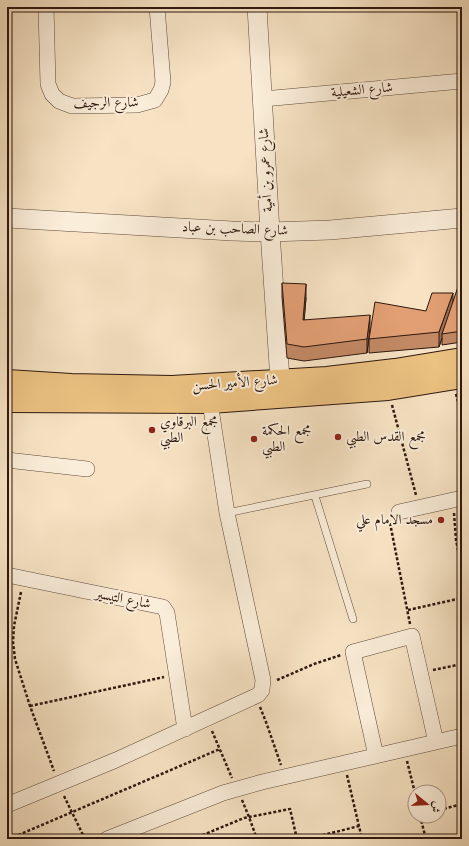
<svg xmlns="http://www.w3.org/2000/svg" width="469" height="846" font-family="'Old Standard TT',Amiri,serif">
	<style>
		.lines { fill: none; stroke-linecap: round; stroke-linejoin: round }
		.service-casing { stroke: #604a3c; stroke-width: 8 }
		.minor-casing { stroke: #604a3c; stroke-width: 16 }
		.tertiary-casing { stroke: #604a3c; stroke-width: 20 }
		.trunk-casing { stroke: #2d170f; stroke-width: 24 }
		.path { stroke: #2d170f; stroke-width: 2.5; stroke-dasharray: 3 2; stroke-linecap: butt }
		.service { stroke: #faedd9; stroke-width: 7 }
		.minor { stroke: #faedd9; stroke-width: 15 }
		.tertiary { stroke: #faedd9; stroke-width: 19 }
		.trunk { stroke: #ecc282; stroke-width: 22 }
		.wall { fill: #c28964; stroke: #2d170f }
		.shaded-wall { fill: #9e6f51; stroke: #2d170f }
		.building { fill: #e29f74; stroke: #2d170f }
		.poi-dot { fill: #8f2418; stroke: #faedd9; stroke-width: 1.5 }
		.labels { text-anchor: middle; dominant-baseline: central; stroke-width: 4; stroke-linejoin: round; paint-order: stroke }
		.street-label { font-size: 14px; fill: #2d170f; stroke: #faedd9 }
		.poi-label { font-size: 14px; fill: #2d170f; stroke: #faedd9; text-anchor: start }
	</style>
	<rect width="100%" height="100%" fill="#f7e3c4"/>
	<filter id="stains"><feTurbulence type="fractalNoise" baseFrequency=".005" numOctaves="4"/><feColorMatrix values="0 0 0 0 .2 0 0 0 0 .09 0 0 0 0 .02 0 0 0 .5 -.17"/></filter>
	<radialGradient id="worn" r=".72"><stop offset=".6" stop-color="#630" stop-opacity="0"/><stop offset="1" stop-color="#630" stop-opacity=".3"/></radialGradient>
	<g class="lines">
		<defs>
			<path id="service" d="M315 496 353 619
				M227 513 367 484"/>
			<path id="minor" d="M46 7 48 84 52 94 59 101 72 106 137 105 155 100 161 90 163 82 157 7
				M263 99 462 81
				M7 460 87 469
				M399 512 462 498
				M7 575 163 607 167 613 185 729
				M376 756 353 652 412 636 436 742
				M7 805 116 760 258 695 262 690 263 680 227 513 210 402
				M107 839 223 793 262 782 462 736"/>
			<path id="tertiary" d="M257 7 270 232 280 380
				M7 218 232 231 270 232 330 230 462 218"/>
			<path id="trunk" d="M7 381 71 385 172 387 327 378 395 370 462 359
				M7 401 210 402 388 389 462 377"/>
		</defs>
		<!-- service casing -->
		<use href="#service" class="service-casing"/>
		<!-- minor casing -->
		<use href="#minor" class="minor-casing"/>
		<!-- tertiary casing -->
		<use href="#tertiary" class="tertiary-casing"/>
		<!-- trunk casing -->
		<use href="#trunk" class="trunk-casing"/>
		<!-- path -->
		<path class="path" d="M456 394 462 417
			M392 405 416 495
			M454 513 456 540 462 570
			M390 523 410 624
			M21 592 14 626 13 642 15 659 30 706 54 771
			M408 610 462 598
			M433 670 462 664
			M277 680 314 664 341 655
			M30 706 164 677
			M260 707 266 722 281 765
			M212 731 232 778
			M407 761 415 793
			M347 775 362 839
			M64 796 85 839
			M242 800 249 817 257 839
			M439 810 462 804
			M420 816 426 839
			M7 825 13 839
			M9 839 220 749
			M193 839 244 818 290 809 297 839
			M308 839 359 826"/>
		<!-- service -->
		<use href="#service" class="service"/>
		<!-- minor -->
		<use href="#minor" class="minor"/>
		<!-- tertiary -->
		<use href="#tertiary" class="tertiary"/>
		<!-- trunk -->
		<use href="#trunk" class="trunk"/>
	</g>
	<!-- wall -->
	<path class="wall" d="M462 275V342L442 345V338L439 347 369 353V339L426 311 453 303Z
		M282 283 306 298 304 320 370 329 367 353 304 361 287 358 282 297Z"/>
	<!-- shaded-wall -->
	<path class="shaded-wall" d="M306 284V298L303 334V320Z
		M453 293V308L442 334V338L439 347V332Z
		M370 315V329L367 353V339Z"/>
	<!-- building -->
	<path class="building" d="M462 275V331L442 334Z
		M282 283 306 284 303 320 370 315 367 339 304 347 287 344Z
		M432 293H453L439 332 369 339 375 302 426 311Z"/>
	<!-- markers -->
	<g class="poi-dot">
		<circle cx="152" cy="430" r="4"/>
		<circle cx="338" cy="437" r="4"/>
		<circle cx="254" cy="439" r="4"/>
		<circle cx="441" cy="520" r="4"/>
	</g>
	<g class="labels">
		<!-- street labels -->
		<g class="street-label">
			<text transform="translate(362 90) rotate(-5)">شارع الشعيلية</text>
			<text transform="translate(106 103) rotate(-1)">شارع الرجيف</text>
			<text transform="translate(266 170) rotate(-93)">شارع عمرو بن أمية</text>
			<text transform="translate(235 229) rotate(2)">شارع الصاحب بن عباد</text>
			<text transform="translate(235 383) rotate(-4)">شارع الأمير الحسن</text>
			<text transform="translate(123 599) rotate(11)">شارع التيسير</text>
		</g>
		<!-- poi labels -->
		<g class="poi-label">
			<text x="160" y="422">مجمع البرقاوي<tspan x="160" dy="16">الطبي</tspan></text>
			<text x="262" y="431">مجمع الحكمة<tspan x="262" dy="16">الطبي</tspan></text>
			<text x="346" y="437">مجمع القدس الطبي</text>
			<text x="433" y="520" text-anchor="end">مسجد الامام علي</text>
		</g>
	</g>
	<!-- margin -->
	<rect width="469" height="846" fill="none" stroke="#f7e3c4" stroke-width="24"/>
	<rect x="8" y="8" width="453" height="830" fill="none" stroke="#2d170f" stroke-width="2"/>
	<rect x="12" y="12" width="445" height="822" fill="none" stroke="#2d170f"/>
	<!-- north arrow -->
	<g transform="translate(427 804) rotate(108)"><circle r="19" fill="#faedd9" stroke="#a89788"/>
	<path d="M0-3L7 15L0 10L-7 15Z" fill="#8f2418"/>
	<text y="-6" font-size="11" font-weight="bold" text-anchor="middle" fill="#2d170f">ش</text>
	</g>
	<rect width="100%" height="100%" filter="url(#stains)"/>
	<rect width="100%" height="100%" fill="url(#worn)"/>
</svg>
